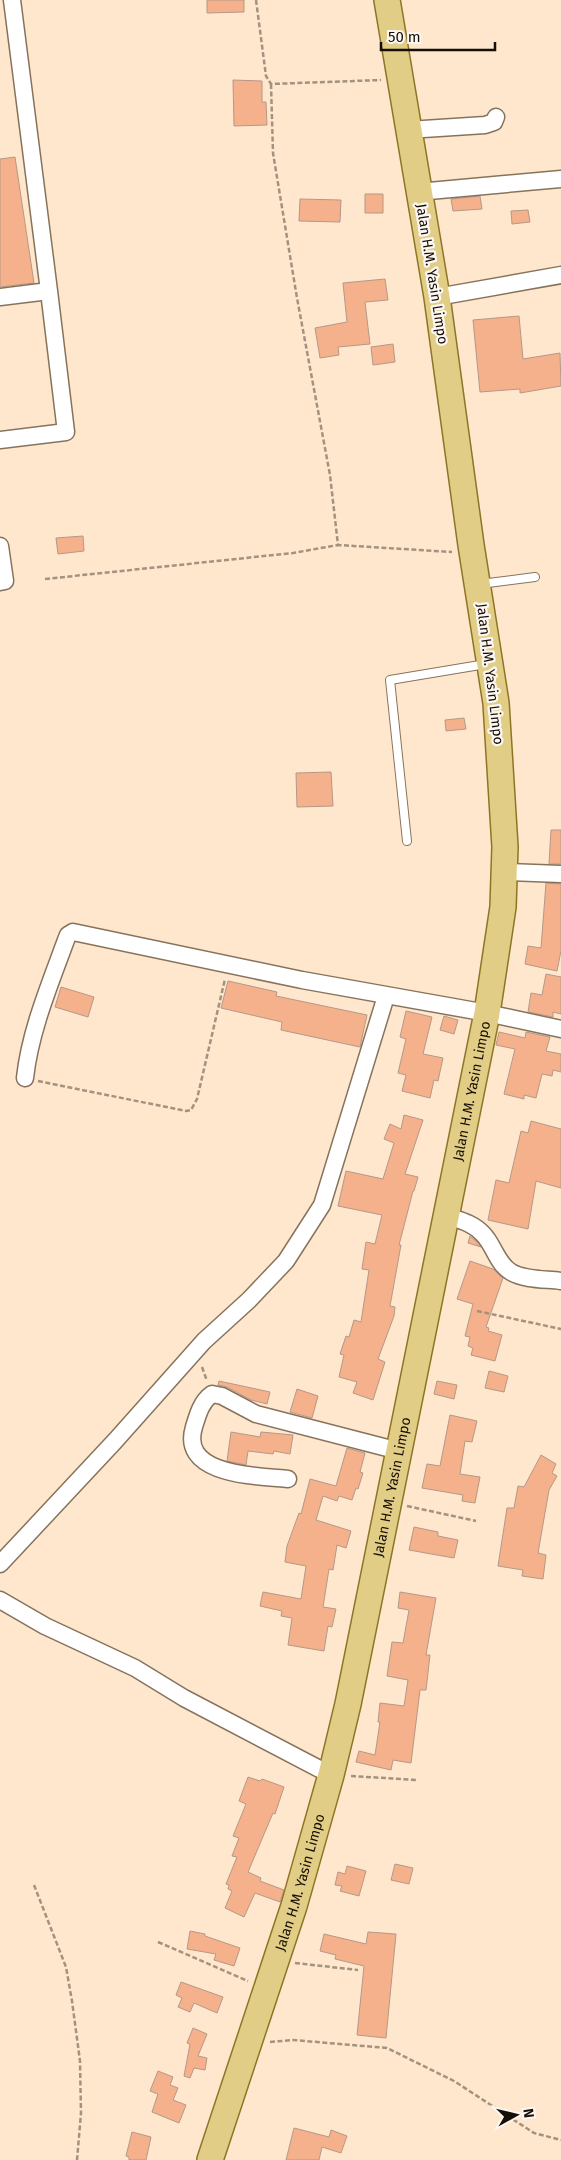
<svg xmlns="http://www.w3.org/2000/svg" width="561" height="2160" font-family="'Fira Sans',sans-serif">
	<style>
		.building { fill: #f5b18b; stroke: #b59888 }
		.lines { fill: none; stroke-linecap: round; stroke-linejoin: round }
		.service-casing { stroke: #87735c; stroke-width: 10 }
		.minor-casing { stroke: #87735c; stroke-width: 19 }
		.primary-casing { stroke: #8e7525; stroke-width: 28 }
		.path { stroke: #a3927f; stroke-width: 2.5; stroke-dasharray: 5 2.5; stroke-linecap: butt }
		.service { stroke: #fff; stroke-width: 8 }
		.minor { stroke: #fff; stroke-width: 16 }
		.primary { stroke: #e2cd86; stroke-width: 25 }
		.labels { text-anchor: middle; dominant-baseline: central; stroke-width: 4.5; stroke-linejoin: round; paint-order: stroke }
		.street-label { font-size: 14px; fill: #160f06; stroke: #fcf7f2 }
	</style>
	<rect width="100%" height="100%" fill="#fee7cd"/>
	<!-- building -->
	<path class="building" d="M207 0H244V12L207 13Z
		M233 80 262 81V102H266L267 125 234 126Z
		M15 157 34 283 0 287V159Z
		M365 194H383V213H365Z
		M480 196 482 209 453 211 451 199Z
		M300 199 341 200 340 222 299 221Z
		M528 210 530 222 512 224 511 211Z
		M385 279 388 300 365 302 370 344 338 347 339 355 320 358 315 328 347 322 343 283Z
		M519 316 523 359 560 353 561 386 520 393V389L480 392 473 320Z
		M393 344 395 362 373 365 371 347Z
		M83 536 84 551 58 554 56 538Z
		M464 718 466 729 446 731 445 720Z
		M331 772 333 806 297 807 296 773Z
		M551 830H561V864H549Z
		M546 883 561 884V951L557 971 525 964 528 946 541 948Z
		M546 974 561 977V1014L553 1012V1017L528 1012 531 993 542 995Z
		M228 981 277 992 276 996 367 1015 360 1047 281 1030 282 1022 221 1008Z
		M61 987 94 997 88 1017 55 1007Z
		M406 1011 432 1017 423 1054 443 1058 438 1081 434 1080 430 1098 402 1091 406 1075 398 1073 406 1039 400 1037Z
		M444 1016 458 1020 454 1034 440 1030Z
		M499 1032 525 1038 526 1032 550 1037 546 1051 561 1054V1072L553 1070 552 1076 542 1074 536 1098 524 1095V1099L504 1094 515 1049 496 1045Z
		M404 1115 423 1120 405 1174 418 1177 414 1191H413L399 1245H401L390 1306 395 1307 394 1316 378 1359 385 1362 373 1400 353 1393 357 1382 339 1377 344 1355 340 1354 346 1336 349 1337 354 1320 361 1322 369 1270 362 1269 366 1242 375 1244 382 1215 338 1206 346 1171 383 1179 394 1143 384 1139 390 1124 401 1129Z
		M531 1121 561 1129V1188L536 1181 528 1229 488 1220 496 1180 509 1183 521 1131 528 1133Z
		M470 1236 476 1241 481 1247 468 1243Z
		M470 1261 493 1269 503 1278 486 1327 489 1328 488 1331 502 1335 495 1361 471 1355 473 1348 468 1346 470 1337 465 1336 473 1304 457 1299Z
		M489 1371 508 1376 504 1392 485 1388Z
		M219 1381 270 1392 267 1404 251 1400 227 1387 218 1385Z
		M437 1381 457 1385 454 1399 434 1394Z
		M297 1389 318 1396 312 1418 290 1412Z
		M450 1415 477 1421 472 1442 465 1441 460 1474 480 1477 475 1503 462 1501 463 1495 422 1488 427 1464 440 1466Z
		M231 1432 260 1437 261 1432 293 1435 290 1454 274 1451 273 1454 248 1451 246 1465 227 1461Z
		M347 1448 365 1453 360 1472 363 1473 358 1489 356 1488 352 1500 339 1496 337 1501 323 1496 316 1520 351 1531 346 1548 337 1545 333 1570 329 1569 323 1607 336 1609 332 1627 328 1626 324 1651 288 1645 292 1618 281 1616 282 1611 260 1606 263 1592 301 1599 306 1566 285 1562 287 1546 299 1513 301 1514 310 1479 336 1486Z
		M541 1455 556 1464 552 1473 557 1476 549 1490 538 1553 546 1555 543 1579 522 1576 523 1570 498 1566 507 1508H514L518 1486 524 1487Z
		M414 1527 438 1532V1536L458 1540 454 1558 409 1550Z
		M400 1592 436 1598 426 1655H430L426 1690H420L411 1763 393 1760 391 1770 356 1762 359 1751 375 1755 380 1722H378L380 1703 404 1706 408 1680 387 1676 392 1642 403 1643 409 1610 398 1608Z
		M248 1777 260 1781 262 1779 284 1787 275 1814 273 1813 248 1872 261 1878 260 1881 284 1890 280 1902 255 1893 244 1917 225 1908 232 1891 228 1889 229 1885 226 1884 237 1857 232 1856 239 1838 233 1836 246 1804 239 1801Z
		M395 1864 413 1868 409 1884 391 1880Z
		M347 1866 366 1871 359 1896 340 1891 342 1886 335 1885 338 1872 345 1874Z
		M190 1931 205 1934V1936L240 1948 234 1966 214 1960 216 1954 187 1949Z
		M368 1932 396 1934 386 2038 357 2035 364 1966 335 1959 336 1955 320 1951 324 1934 366 1944Z
		M181 1982 223 1997 217 2013 194 2003 190 2012 178 2007 182 1998 176 1995Z
		M193 2028 207 2034 198 2056 207 2058 205 2070 194 2068 190 2078 184 2076 190 2044 187 2043Z
		M158 2071 173 2077 170 2085 178 2088 173 2100 186 2105 179 2123 152 2112 158 2094 150 2091Z
		M294 2128 329 2137 331 2130 347 2136 341 2153 322 2147 319 2160H286Z
		M132 2132 151 2137 146 2160H129V2157L126 2156Z"/>
	<g class="lines">
		<defs>
			<path id="service" d="M480 584 535 577
				M407 841 390 680 486 664"/>
			<path id="minor" d="M408 130 485 125 494 122 496 117
				M418 192 561 179
				M0 297 49 291 12 0
				M437 297 561 275
				M0 440 66 432 49 291
				M0 546 5 581 0 582
				M505 872 561 874
				M25 1078C30 1031 50 984 66 940L68 935 73 932 302 980 487 1013 561 1029
				M445 1215C459 1220 473 1223 483 1234 494 1245 497 1264 511 1272 524 1280 546 1279 561 1281
				M288 1479C258 1476 179 1476 194 1427 198 1414 201 1402 212 1394L222 1396 256 1414 399 1451
				M0 1564 115 1441 204 1341 249 1300 286 1261 322 1205 386 996
				M0 1600 45 1626 135 1668 184 1698 331 1775"/>
			<g id="primary">
				<path id="s1" d="M210 2160 294 1906 331 1775 348 1704 487 1013 503 907 505 847 496 703 471 545 437 297 387 0"/>
			</g>
		</defs>
		<!-- service casing -->
		<use href="#service" class="service-casing"/>
		<!-- minor casing -->
		<use href="#minor" class="minor-casing"/>
		<!-- primary casing -->
		<use href="#primary" class="primary-casing"/>
		<!-- path -->
		<path class="path" d="M256 0 266 76 271 84 381 80
			M271 84 273 153 297 298 330 475 338 545 452 552
			M45 579 293 553 338 545
			M38 1081 186 1111 191 1110 197 1099 225 979
			M477 1311 561 1329
			M202 1367 207 1381
			M407 1506 476 1521
			M351 1776 417 1780
			M34 1885 66 1967 72 2001 80 2061 81 2113 77 2160
			M158 1942 248 1981
			M295 1963 358 1970
			M270 2042 293 2040 387 2048 454 2081 534 2133 561 2140"/>
		<!-- service -->
		<use href="#service" class="service"/>
		<!-- minor -->
		<use href="#minor" class="minor"/>
		<!-- primary -->
		<use href="#primary" class="primary"/>
	</g>
	<g class="labels">
		<!-- street labels -->
		<g class="street-label">
			<text transform="translate(432 274) rotate(81)">Jalan H.M. Yasin Limpo</text>
			<text transform="translate(490 674) rotate(83)">Jalan H.M. Yasin Limpo</text>
			<text stroke="none"><textPath href="#s1" startOffset="1102">Jalan H.M. Yasin Limpo</textPath></text>
			<text stroke="none"><textPath href="#s1" startOffset="698">Jalan H.M. Yasin Limpo</textPath></text>
			<text stroke="none"><textPath href="#s1" startOffset="292">Jalan H.M. Yasin Limpo</textPath></text>
		</g>
	</g>
	<!-- north arrow -->
	<g transform="translate(516 2115) rotate(82)" stroke="#fcf7f2" stroke-width="4" paint-order="stroke">
	<path d="M0-4L9 19L0 12L-9 19Z" fill="#160f06"/>
	<text y="-8" font-size="14" font-weight="bold" text-anchor="middle" fill="#160f06">N</text>
	</g>
	<!-- scale -->
	<path d="M381 42v8h114v-8" fill="none" stroke="#160f06" stroke-width="2.5"/>
	<text x="388" y="42" font-size="15" fill="#160f06" stroke="#fcf7f2" stroke-width="4" paint-order="stroke">50 m</text>
</svg>
